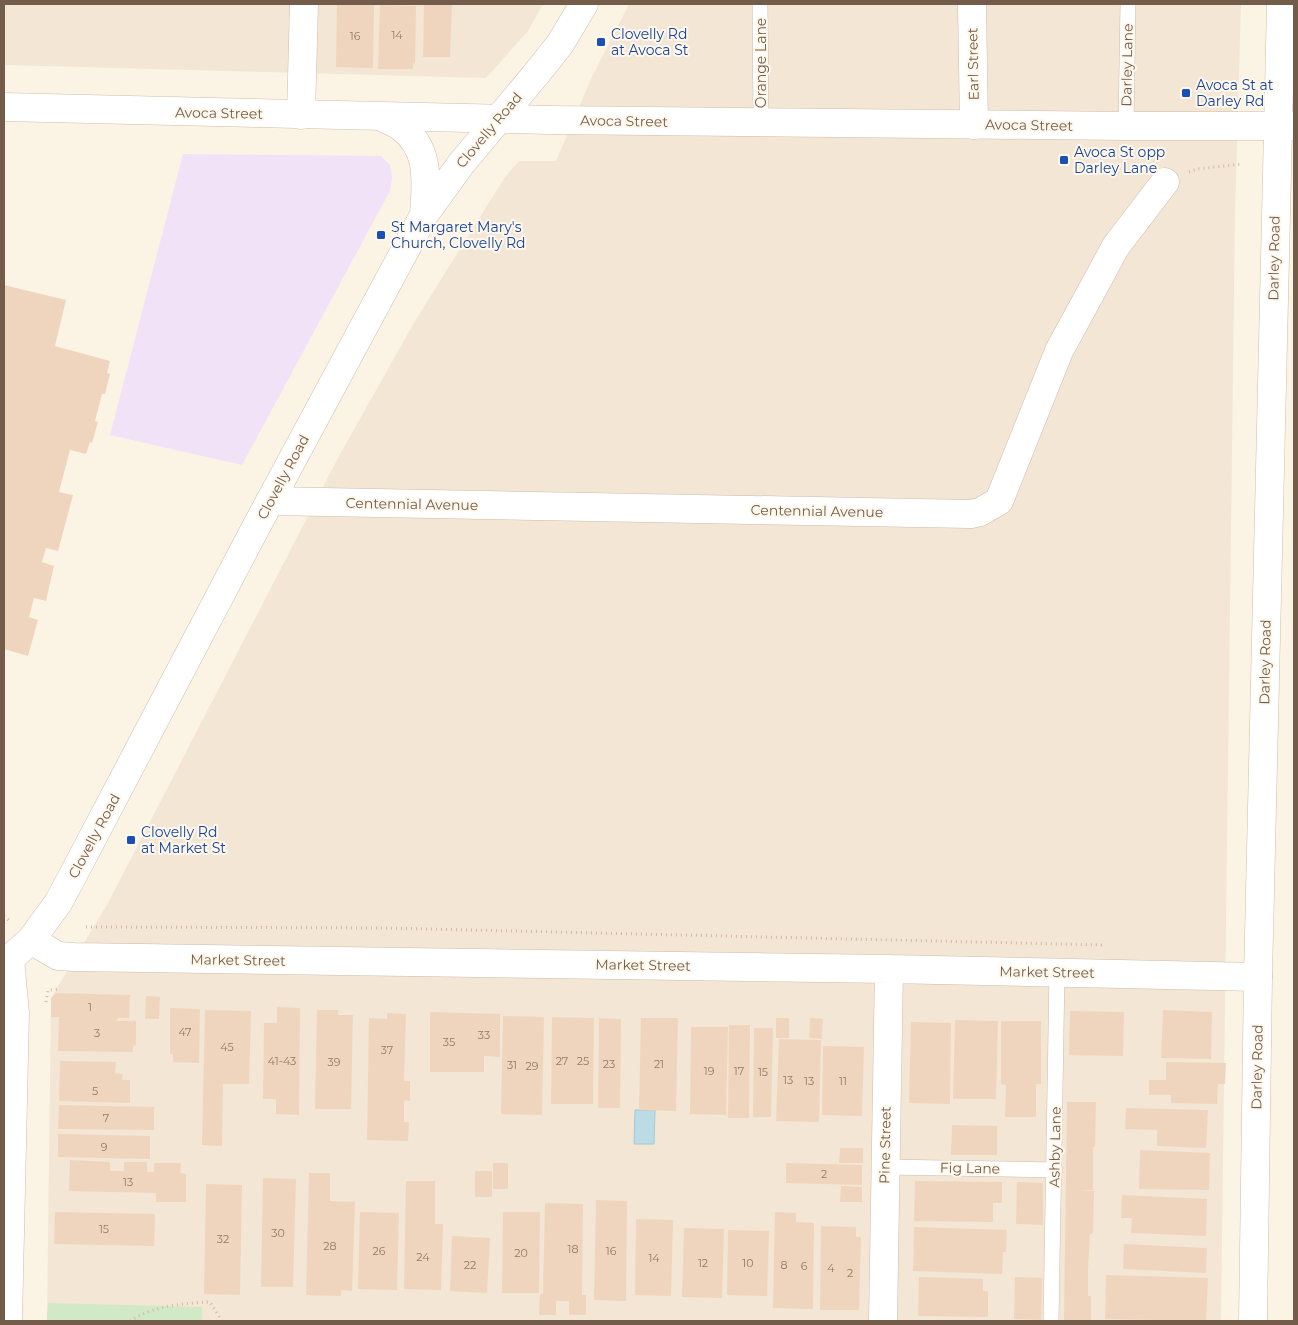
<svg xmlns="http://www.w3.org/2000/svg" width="1298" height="1325" font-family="Montserrat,sans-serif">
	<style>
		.residential { fill: #f3e6d4 }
		.education { fill: #f1e2f8 }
		.green { fill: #d1e9c4 }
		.water { fill: #bbdce4; stroke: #a1cbd6 }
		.building { fill: #f0d5be }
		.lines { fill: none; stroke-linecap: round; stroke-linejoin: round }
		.service-casing { stroke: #cdbcac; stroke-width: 16 }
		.minor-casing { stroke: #cdbcac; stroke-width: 29 }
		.tertiary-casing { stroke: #cdbcac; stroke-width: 29 }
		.secondary-casing { stroke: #cfbda9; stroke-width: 29 }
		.path { stroke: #d5b8a1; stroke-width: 3; stroke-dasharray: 1 4; stroke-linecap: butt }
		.service { stroke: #fff; stroke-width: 15 }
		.minor { stroke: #fff; stroke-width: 28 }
		.tertiary { stroke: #fff; stroke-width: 28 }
		.secondary { stroke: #fff; stroke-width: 28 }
		.transit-dot { fill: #1a4fb4; stroke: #fef8ec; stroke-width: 2 }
		.labels { text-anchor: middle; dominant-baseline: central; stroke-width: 4; stroke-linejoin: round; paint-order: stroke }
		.number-label { font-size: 11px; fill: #937a68 }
		.transit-label { font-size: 14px; fill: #164399; stroke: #fef8ec; text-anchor: start }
		.street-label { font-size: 14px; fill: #745c4b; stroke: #fef8ec }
	</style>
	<rect width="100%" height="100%" fill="#fbf4e5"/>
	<!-- residential -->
	<path class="residential" d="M4 4H543L528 31 486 78 4 65Z
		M629 4H1241L1235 214 1221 1321H47L51 998 108 903 339 456 415 321 505 177 519 161H556L591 79Z"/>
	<!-- education -->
	<path class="education" d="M183 154 381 156 390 165 392 178 390 191 242 465 110 435Z"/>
	<!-- green -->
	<path class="green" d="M48 1303 202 1307V1321H47Z"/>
	<!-- water -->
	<path class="water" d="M635 1110H655L654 1144H634Z"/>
	<!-- building -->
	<path class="building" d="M337 4H374L373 68 336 67Z
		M424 4H452L450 57H423Z
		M380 5 416 6 415 64 413 63V69H378Z
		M4 285 66 300 55 346 110 361 107 373 110 374 105 394H102L95 421 98 422 92 443 90 442 86 454 70 450 59 492 73 495 58 551 46 548 42 562 54 566 46 601 34 598 29 617 38 620 28 656 4 649 5 641H4Z
		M56 993 130 995 129 1018H118L117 1021H136V1045L133 1046V1052L58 1051 59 1017H51V998Z
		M146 996 160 997 159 1019H145Z
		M277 1007 300 1008 299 1115 276 1114V1099H263L264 1023H277Z
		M170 1008 200 1009 199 1063 173 1062V1054H170Z
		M205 1010 251 1011 249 1084H223L222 1146 202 1145Z
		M317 1010H338V1015H353L351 1109H315Z
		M1163 1010 1212 1012 1211 1059 1161 1058Z
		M1070 1011 1124 1012 1123 1056 1069 1055Z
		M430 1012 500 1014V1057L484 1056V1072H430Z
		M387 1013 406 1014 404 1081H410V1101L404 1100V1122H409L408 1141 367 1140 369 1018 387 1019Z
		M503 1016 544 1017 542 1115 501 1114Z
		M552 1017 594 1018 593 1104H551Z
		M599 1018 621 1019 620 1108H598Z
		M641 1018H678L676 1111 639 1110Z
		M776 1018H789V1038H776Z
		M810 1018 823 1019 822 1039 809 1038Z
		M955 1020 998 1021 996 1099H953Z
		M1001 1021H1041V1084H1036V1117H1005L1006 1085 1001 1084Z
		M911 1022 951 1023 950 1104 909 1103Z
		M729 1025H750L749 1118H728Z
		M691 1027H728L726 1115 690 1114Z
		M754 1028H773L771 1117H753Z
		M779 1039 821 1040 819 1122 776 1121Z
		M823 1046 864 1047 862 1116 822 1115Z
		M60 1061 116 1062 115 1073 123 1074 122 1080H130V1103L59 1101Z
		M1166 1062 1226 1063 1225 1084H1218L1217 1104 1171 1103V1095H1149V1080H1166Z
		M1067 1102H1096L1095 1147H1093V1190H1079L1094 1191 1093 1234H1090L1088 1270V1296H1091V1321H1064Z
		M59 1105 154 1107V1130L58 1129Z
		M1126 1108 1208 1110 1206 1148 1157 1146V1130L1125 1129Z
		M952 1125 997 1126V1155H951Z
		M58 1134 150 1136V1159L58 1157Z
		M840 1148H863V1163H839Z
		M1140 1150 1210 1153 1209 1190 1139 1189Z
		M70 1160 110 1162V1171H124V1162H147V1172H154V1163H181L180 1173 186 1174V1202H156V1193L69 1191Z
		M493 1163H508V1189H493Z
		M786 1163 862 1165V1185L786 1183Z
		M475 1171H492V1197H475Z
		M309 1173H330V1201L355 1202 352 1291 341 1290V1296L306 1295Z
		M263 1178 296 1179 293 1287H261Z
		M406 1181H435V1224H443L441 1290 404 1289Z
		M915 1181 1002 1182V1203H993V1222L914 1221Z
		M1017 1182 1043 1183V1225L1016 1224Z
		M206 1184 242 1185 240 1295 204 1294Z
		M841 1186 862 1187V1202H840Z
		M1122 1195 1207 1199 1206 1236 1131 1233 1132 1218H1121Z
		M596 1200 627 1201 626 1301 594 1300Z
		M545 1203 583 1204 582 1295H586V1315H569V1301H556V1315H539L540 1294H543Z
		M55 1212 155 1214 154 1246 54 1244Z
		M360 1212 399 1213 397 1290 358 1289Z
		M503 1212H540L539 1293H502Z
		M775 1212 796 1213V1222L814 1223 813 1309 773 1308Z
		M636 1219 673 1220 671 1296 635 1295Z
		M821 1226 856 1227V1237H861L859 1310H820Z
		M914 1227 1007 1230 1006 1252H1003L1002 1274 913 1271Z
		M684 1228 724 1229 722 1298 682 1297Z
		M728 1230 769 1231 767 1296 727 1295Z
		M452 1236 490 1238 487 1293 450 1291Z
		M1124 1244 1207 1248 1206 1273 1123 1269Z
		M1106 1275 1208 1278 1206 1321 1105 1319Z
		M919 1277 983 1279V1291H988V1317L918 1316Z
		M1015 1277 1042 1278 1041 1320 1014 1319Z"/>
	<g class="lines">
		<defs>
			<path id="service" d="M760 4 761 123
				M1126 126 1128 4
				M885 1167 1055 1170
				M1051 1321 1057 973"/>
			<path id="minor" d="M972 4 974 125
				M301 115 304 4
				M270 501 971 514 980 512 999 501 1059 351 1116 246 1165 182
				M31 940 58 956 74 957 889 969 1258 977
				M8 1321 15 1013 10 959
				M883 1321 889 969"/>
			<path id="tertiary" d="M384 118C389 121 396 123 401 127 431 149 426 183 424 215
				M4 964 31 940 58 903 72 877 255 529 424 215 461 164 537 73 560 44 584 4"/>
			<path id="secondary" d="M4 107 550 120 1126 126H1294
				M1253 1321 1258 977 1281 4"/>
		</defs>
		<!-- service casing -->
		<use href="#service" class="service-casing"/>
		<!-- minor casing -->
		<use href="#minor" class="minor-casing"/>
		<!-- tertiary casing -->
		<use href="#tertiary" class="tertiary-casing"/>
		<!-- secondary casing -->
		<use href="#secondary" class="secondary-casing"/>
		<!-- path -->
		<path class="path" d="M1189 172 1197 169 1242 164
			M4 916 11 922
			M86 927 386 928 1103 945
			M46 1002 48 990 61 989
			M130 1321C153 1306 183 1303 210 1302L222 1321"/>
		<!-- service -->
		<use href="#service" class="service"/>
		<!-- minor -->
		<use href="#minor" class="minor"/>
		<!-- tertiary -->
		<use href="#tertiary" class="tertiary"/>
		<!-- secondary -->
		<use href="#secondary" class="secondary"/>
	</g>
	<!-- markers -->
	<g class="transit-dot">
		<rect x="596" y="37" width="10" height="10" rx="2.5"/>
		<rect x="1181" y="88" width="10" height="10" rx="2.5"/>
		<rect x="1059" y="155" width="10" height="10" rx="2.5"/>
		<rect x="376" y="230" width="10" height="10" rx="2.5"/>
		<rect x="126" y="835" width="10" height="10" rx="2.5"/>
	</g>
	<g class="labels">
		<!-- number labels -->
		<g class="number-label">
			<text x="397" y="35">14</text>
			<text x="355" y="36">16</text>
			<text x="90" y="1007">1</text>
			<text x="185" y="1032">47</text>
			<text x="97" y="1033">3</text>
			<text x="484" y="1035">33</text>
			<text x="449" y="1042">35</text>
			<text x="227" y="1047">45</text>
			<text x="387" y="1050">37</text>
			<text x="282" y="1061">41-43</text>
			<text x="562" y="1061">27</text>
			<text x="583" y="1061">25</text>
			<text x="334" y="1062">39</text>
			<text x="609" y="1064">23</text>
			<text x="659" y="1064">21</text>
			<text x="512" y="1065">31</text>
			<text x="532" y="1066">29</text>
			<text x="709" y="1071">19</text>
			<text x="739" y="1071">17</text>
			<text x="763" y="1072">15</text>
			<text x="788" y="1080">13</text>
			<text x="809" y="1081">13</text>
			<text x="843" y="1081">11</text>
			<text x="95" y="1091">5</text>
			<text x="106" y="1118">7</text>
			<text x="104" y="1147">9</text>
			<text x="824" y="1174">2</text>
			<text x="128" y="1182">13</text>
			<text x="104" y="1229">15</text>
			<text x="278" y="1233">30</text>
			<text x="223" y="1239">32</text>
			<text x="330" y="1246">28</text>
			<text x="573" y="1249">18</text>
			<text x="379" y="1251">26</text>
			<text x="611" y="1251">16</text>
			<text x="521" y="1253">20</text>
			<text x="423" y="1257">24</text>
			<text x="654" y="1258">14</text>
			<text x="703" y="1263">12</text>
			<text x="748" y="1263">10</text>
			<text x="470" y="1265">22</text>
			<text x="784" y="1265">8</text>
			<text x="804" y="1266">6</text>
			<text x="831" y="1268">4</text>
			<text x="850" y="1273">2</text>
		</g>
		<!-- transit labels -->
		<g class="transit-label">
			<text x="611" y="34">Clovelly Rd<tspan x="611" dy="16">at Avoca St</tspan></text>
			<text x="1196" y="85">Avoca St at<tspan x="1196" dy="16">Darley Rd</tspan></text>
			<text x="1074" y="152">Avoca St opp<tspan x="1074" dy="16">Darley Lane</tspan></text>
			<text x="391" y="227">St Margaret Mary's<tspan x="391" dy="16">Church, Clovelly Rd</tspan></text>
			<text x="141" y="832">Clovelly Rd<tspan x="141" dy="16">at Market St</tspan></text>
		</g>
		<!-- street labels -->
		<g class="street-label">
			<text transform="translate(761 63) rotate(-90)">Orange Lane</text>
			<text transform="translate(973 64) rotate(-91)">Earl Street</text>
			<text transform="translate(1127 65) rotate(-89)">Darley Lane</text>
			<text transform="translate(219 113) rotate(1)">Avoca Street</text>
			<text transform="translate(624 121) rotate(1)">Avoca Street</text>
			<text transform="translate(1029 125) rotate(1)">Avoca Street</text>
			<text transform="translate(489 130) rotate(-50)">Clovelly Road</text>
			<text transform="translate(1274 258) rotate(-89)">Darley Road</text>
			<text transform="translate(283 477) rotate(-62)">Clovelly Road</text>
			<text transform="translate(412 504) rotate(1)">Centennial Avenue</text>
			<text transform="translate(817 511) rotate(1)">Centennial Avenue</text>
			<text transform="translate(1265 662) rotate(-89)">Darley Road</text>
			<text transform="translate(94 836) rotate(-62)">Clovelly Road</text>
			<text transform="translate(238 960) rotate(1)">Market Street</text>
			<text transform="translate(643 965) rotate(1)">Market Street</text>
			<text transform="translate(1047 972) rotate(1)">Market Street</text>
			<text transform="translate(1257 1067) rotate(-89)">Darley Road</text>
			<text transform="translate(885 1145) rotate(-89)">Pine Street</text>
			<text transform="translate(1055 1147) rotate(-89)">Ashby Lane</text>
			<text transform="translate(970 1168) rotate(1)">Fig Lane</text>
		</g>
	</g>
	<!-- border -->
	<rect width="1298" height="1325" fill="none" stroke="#745c4b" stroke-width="10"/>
</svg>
